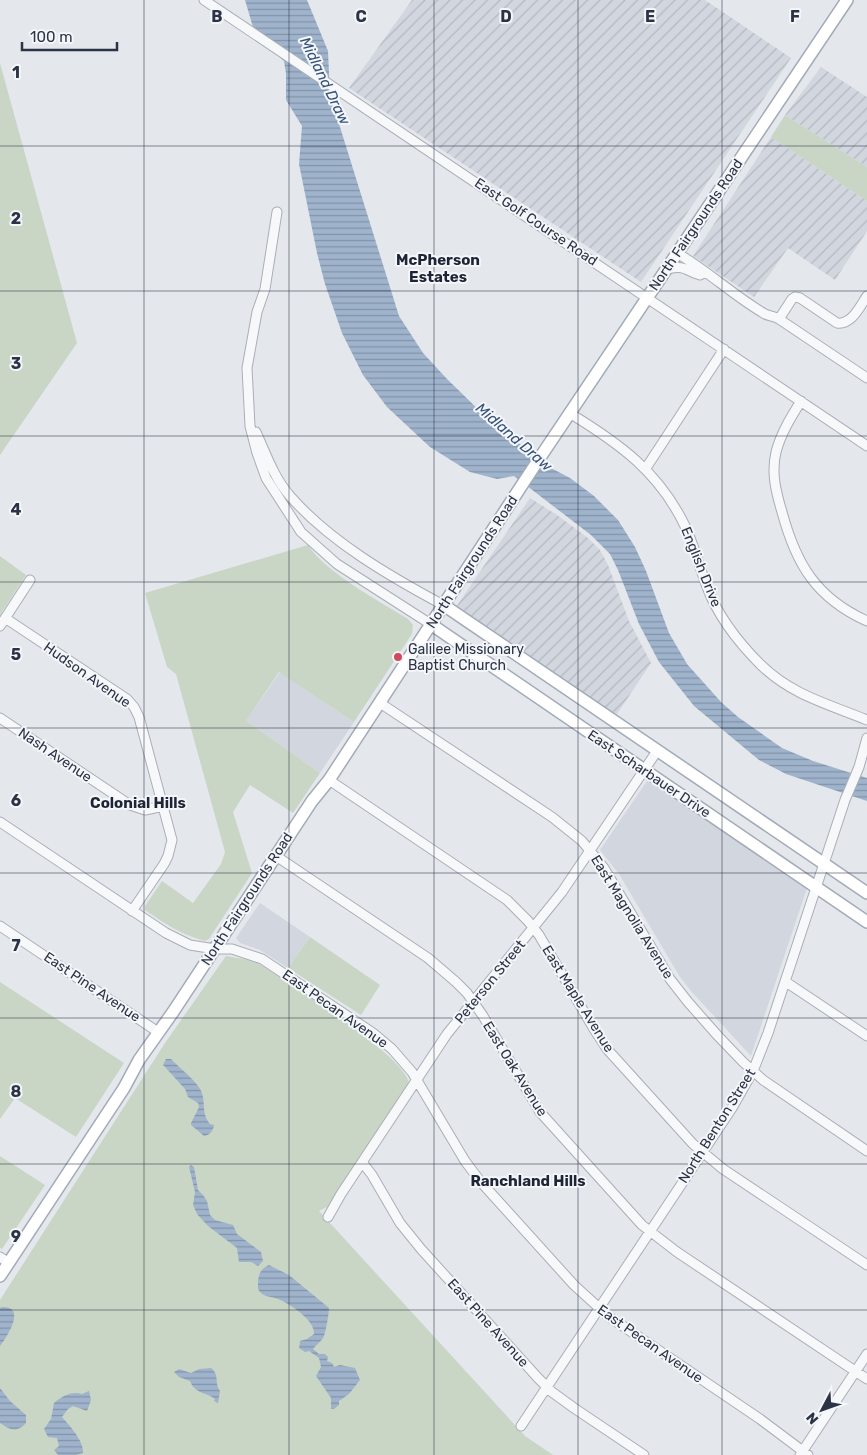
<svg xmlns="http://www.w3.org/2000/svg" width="867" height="1455" font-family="Rubik,sans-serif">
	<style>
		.built { fill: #d2d6de }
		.industrial { fill: url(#industrial-furrows) }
		.grass { fill: #c9d6c5 }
		.water { fill: url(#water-rules) }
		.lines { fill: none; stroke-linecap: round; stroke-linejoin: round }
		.minor-casing { stroke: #a9aeb7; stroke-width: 11 }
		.major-casing { stroke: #a3abb8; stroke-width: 14 }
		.minor { stroke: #f7f8fa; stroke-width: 9 }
		.major { stroke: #fff; stroke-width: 11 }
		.grid { fill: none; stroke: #2b3445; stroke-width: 1; stroke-opacity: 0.55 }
		.poi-dot { fill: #d1495b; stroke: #f4f6f9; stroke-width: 2 }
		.labels { text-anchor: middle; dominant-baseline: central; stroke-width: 4; stroke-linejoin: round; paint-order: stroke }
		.street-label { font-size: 14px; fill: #2b3445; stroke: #f4f6f9 }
		.poi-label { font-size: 14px; fill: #2b3445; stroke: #f4f6f9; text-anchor: start }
		.water-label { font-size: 15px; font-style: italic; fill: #34527a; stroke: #f4f6f9 }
		.neighbourhood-label { font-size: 15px; font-weight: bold; fill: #1d2536; stroke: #f4f6f9 }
		.grid-label { font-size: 16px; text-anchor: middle; font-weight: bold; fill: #2b3445; stroke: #f4f6f9; stroke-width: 4; stroke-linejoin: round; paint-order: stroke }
	</style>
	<defs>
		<pattern id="industrial-furrows" width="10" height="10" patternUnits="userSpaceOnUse" patternTransform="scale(1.25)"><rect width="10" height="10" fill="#d2d6de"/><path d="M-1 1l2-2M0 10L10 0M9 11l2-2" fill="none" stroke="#b4b8c0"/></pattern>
		<pattern id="water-rules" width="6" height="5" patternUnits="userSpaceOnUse" patternTransform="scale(1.25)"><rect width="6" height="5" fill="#9fb4cc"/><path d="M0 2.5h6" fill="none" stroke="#8293a7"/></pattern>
	</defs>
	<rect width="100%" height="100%" fill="#e4e7ec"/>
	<!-- built -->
	<path class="built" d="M280 672 354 722 320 773 246 721Z
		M647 781 807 888 751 1056 691 991 680 977 619 874 600 850Z
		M260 903 310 937 288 968 260 950 240 943 236 938Z"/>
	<!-- industrial -->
	<path class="industrial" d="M412 0H705L791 58 641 282 349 88Z
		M821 67 867 97V167L785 115Z
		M771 137 867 201V231L835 280 788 248 754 297 693 256Z
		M530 498 557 515 588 538 600 550 608 565 629 621 651 663 615 717 456 607Z"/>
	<!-- grass -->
	<path class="grass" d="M0 63 77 343 0 455Z
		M785 115 867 167V201L771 137Z
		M308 545C325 572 379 601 408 619L413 625 412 634 354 722 279 672 246 721 320 773 293 813 250 785 233 812 252 873 209 939 205 941C180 934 167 925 145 910V906L162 881 193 903 221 864 225 852 176 674 167 667 145 593Z
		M0 556 26 575 0 615Z
		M310 937 380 985 361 1015 288 968Z
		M226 956 249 960 261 965C289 984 404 1055 409 1083L329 1206 319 1211 525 1436 553 1455H0V1300L165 1043Z
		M0 982 124 1063 76 1137 15 1098 0 1119Z
		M0 1156 45 1185 2 1249 0 1248Z"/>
	<!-- water -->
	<path class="water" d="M245 0H307L328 51 330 95 384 268 399 316 423 353 447 379 486 417 549 467 570 478 594 496 618 520 635 547 646 571 669 633 687 664 721 702 738 717 782 748 813 761 867 778V801L786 774 759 760 694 706 659 662 639 624 618 570 610 554 591 535 514 476 497 479 470 472 430 447 387 407 363 375 342 333 325 284 317 253 299 164 302 126 286 100V73L284 61 255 34Z
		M166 1059H171L174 1062C182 1070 194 1079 200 1089 207 1100 200 1112 210 1124L214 1125C213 1131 210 1135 204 1136L191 1125V1123L199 1107 198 1103 188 1097 185 1089 165 1067 163 1065Z
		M191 1165 194 1167 198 1190 203 1195 207 1201 210 1215 215 1220 233 1225 237 1234 261 1252 263 1261 258 1266 251 1262H239L237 1248 208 1226 197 1214 193 1205 195 1192 189 1167Z
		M269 1265 289 1275 329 1308C329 1313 326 1331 324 1336 322 1341 316 1345 313 1349L319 1354H325L328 1357 327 1361 332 1363 334 1367 340 1365 355 1368 360 1380 349 1394 339 1401V1405L334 1409H331V1398L316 1376 321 1367 319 1358 309 1351 305 1352 299 1348 300 1341 307 1339 314 1334C315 1320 290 1304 278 1299 270 1296 262 1297 258 1289 258 1277 258 1270 269 1265Z
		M2 1307C27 1306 7 1337 0 1346V1308Z
		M211 1368C220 1375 214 1383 220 1391L218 1403 214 1401 215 1399C206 1392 195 1394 190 1381L179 1377 174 1372 179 1369 191 1373 199 1369Z
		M0 1388 10 1401 26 1415V1423C17 1433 10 1430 0 1423Z
		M89 1391 91 1400 87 1411 73 1406 68 1409 62 1417C70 1426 84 1441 83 1453L76 1455H58L54 1450 59 1446 57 1438 48 1437 44 1429 51 1419 54 1403C63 1396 71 1391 82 1394Z"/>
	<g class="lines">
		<defs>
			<path id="minor" d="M204 0 867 446
				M277 212 265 289 257 312 247 368 250 426 257 453 266 478 301 532 337 564 432 625
				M677 253C708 271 734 296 765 314 769 316 774 316 779 319L867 378
				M667 269C688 265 683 270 700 275L705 272
				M779 319 792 299 795 297 800 298 837 323C852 325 860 306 867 296
				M801 401C791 417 781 433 776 452 771 473 776 492 782 512 796 564 816 598 867 621
				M571 414C620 444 659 472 685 526 694 545 699 566 707 587 718 616 738 642 760 664 791 695 828 704 867 720
				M256 432C266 454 274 478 290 496 330 542 391 577 445 606
				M646 468 724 349
				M5 618 127 699 134 707 139 717 172 840 168 856 164 864 132 911
				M0 626 30 580
				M380 703 552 817 582 841 604 868 670 979 688 1002 718 1036 743 1062 763 1080 867 1151
				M0 718 130 805 145 810 164 806
				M329 780 507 900 528 921 539 935 594 1029 607 1049 693 1144 723 1169 867 1265
				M0 822 166 933 190 945 215 949H232L262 959 373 1033 392 1049 412 1072 465 1161 480 1181 574 1285 608 1316 760 1419 808 1455
				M276 856 428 958 456 982 467 993 483 1016 540 1112 642 1225 677 1252 867 1379
				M0 926 158 1032
				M786 982 867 1036
				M362 1162 372 1175 400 1223 421 1249 538 1378 552 1392 574 1408 644 1455
				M328 1217 341 1194 447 1034 562 892 657 751
				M0 1257 9 1263
				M521 1426 732 1108 753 1071 768 1033 845 800 859 767 867 738
				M800 1455 867 1354"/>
			<path id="major" d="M445 606 867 893
				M432 625 867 922
				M0 1276 124 1088 139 1060 173 1012 312 801 329 780 539 459 847 0"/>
		</defs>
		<!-- minor casing -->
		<use href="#minor" class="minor-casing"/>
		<!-- major casing -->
		<use href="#major" class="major-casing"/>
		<!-- minor -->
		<use href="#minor" class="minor"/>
		<!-- major -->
		<use href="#major" class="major"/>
	</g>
	<!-- grid -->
	<path class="grid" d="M144 0V1455M289 0V1455M434 0V1455M578 0V1455M722 0V1455M0 146H867M0 291H867M0 436H867M0 582H867M0 728H867M0 873H867M0 1018H867M0 1164H867M0 1310H867"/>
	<!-- markers -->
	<circle class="poi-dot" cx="398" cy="657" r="5"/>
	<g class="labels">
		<!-- street labels -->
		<g class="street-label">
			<text transform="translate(536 222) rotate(34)">East Golf Course Road</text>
			<text transform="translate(696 225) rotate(-56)">North Fairgrounds Road</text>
			<text transform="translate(472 562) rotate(-57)">North Fairgrounds Road</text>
			<text transform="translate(701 567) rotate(68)">English Drive</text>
			<text transform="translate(87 675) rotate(35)">Hudson Avenue</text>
			<text transform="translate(55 755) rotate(34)">Nash Avenue</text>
			<text transform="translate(649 774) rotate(34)">East Scharbauer Drive</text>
			<text transform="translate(247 899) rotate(-57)">North Fairgrounds Road</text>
			<text transform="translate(632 917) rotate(58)">East Magnolia Avenue</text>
			<text transform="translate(490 982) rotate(-51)">Peterson Street</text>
			<text transform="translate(92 987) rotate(34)">East Pine Avenue</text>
			<text transform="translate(578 999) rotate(58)">East Maple Avenue</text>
			<text transform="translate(335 1009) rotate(35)">East Pecan Avenue</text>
			<text transform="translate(515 1069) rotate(58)">East Oak Avenue</text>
			<text transform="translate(717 1126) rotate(-58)">North Benton Street</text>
			<text transform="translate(488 1323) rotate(48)">East Pine Avenue</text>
			<text transform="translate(650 1344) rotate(35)">East Pecan Avenue</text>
		</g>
		<!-- poi labels -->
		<g class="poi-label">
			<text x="408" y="649">Galilee Missionary<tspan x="408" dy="16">Baptist Church</tspan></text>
		</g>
		<!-- water labels -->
		<g class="water-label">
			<text transform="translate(325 81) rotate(64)">Midland Draw</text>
			<text transform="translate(514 437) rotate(41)">Midland Draw</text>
		</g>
		<!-- neighbourhood labels -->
		<g class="neighbourhood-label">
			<text x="438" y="260">McPherson<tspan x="438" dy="17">Estates</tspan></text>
			<text x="138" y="803">Colonial Hills</text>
			<text x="528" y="1181">Ranchland Hills</text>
		</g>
	</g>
	<g class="grid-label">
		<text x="217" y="22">B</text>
		<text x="361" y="22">C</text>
		<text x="506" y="22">D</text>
		<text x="650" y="22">E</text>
		<text x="795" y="22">F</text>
		<text x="16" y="78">1</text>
		<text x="16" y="224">2</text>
		<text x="16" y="369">3</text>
		<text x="16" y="515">4</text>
		<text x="16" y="660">5</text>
		<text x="16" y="806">6</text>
		<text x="16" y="951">7</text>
		<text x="16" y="1097">8</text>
		<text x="16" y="1242">9</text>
	</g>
	<!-- north arrow -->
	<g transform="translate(822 1410) rotate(229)" stroke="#f4f6f9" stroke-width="4" paint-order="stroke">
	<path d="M0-4L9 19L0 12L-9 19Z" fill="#2b3445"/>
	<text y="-8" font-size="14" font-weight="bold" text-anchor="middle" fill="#2b3445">N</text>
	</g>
	<!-- scale -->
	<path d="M22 42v8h95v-8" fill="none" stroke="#2b3445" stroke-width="2.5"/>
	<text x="30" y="42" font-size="15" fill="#2b3445" stroke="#f4f6f9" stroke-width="4" paint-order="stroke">100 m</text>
</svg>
